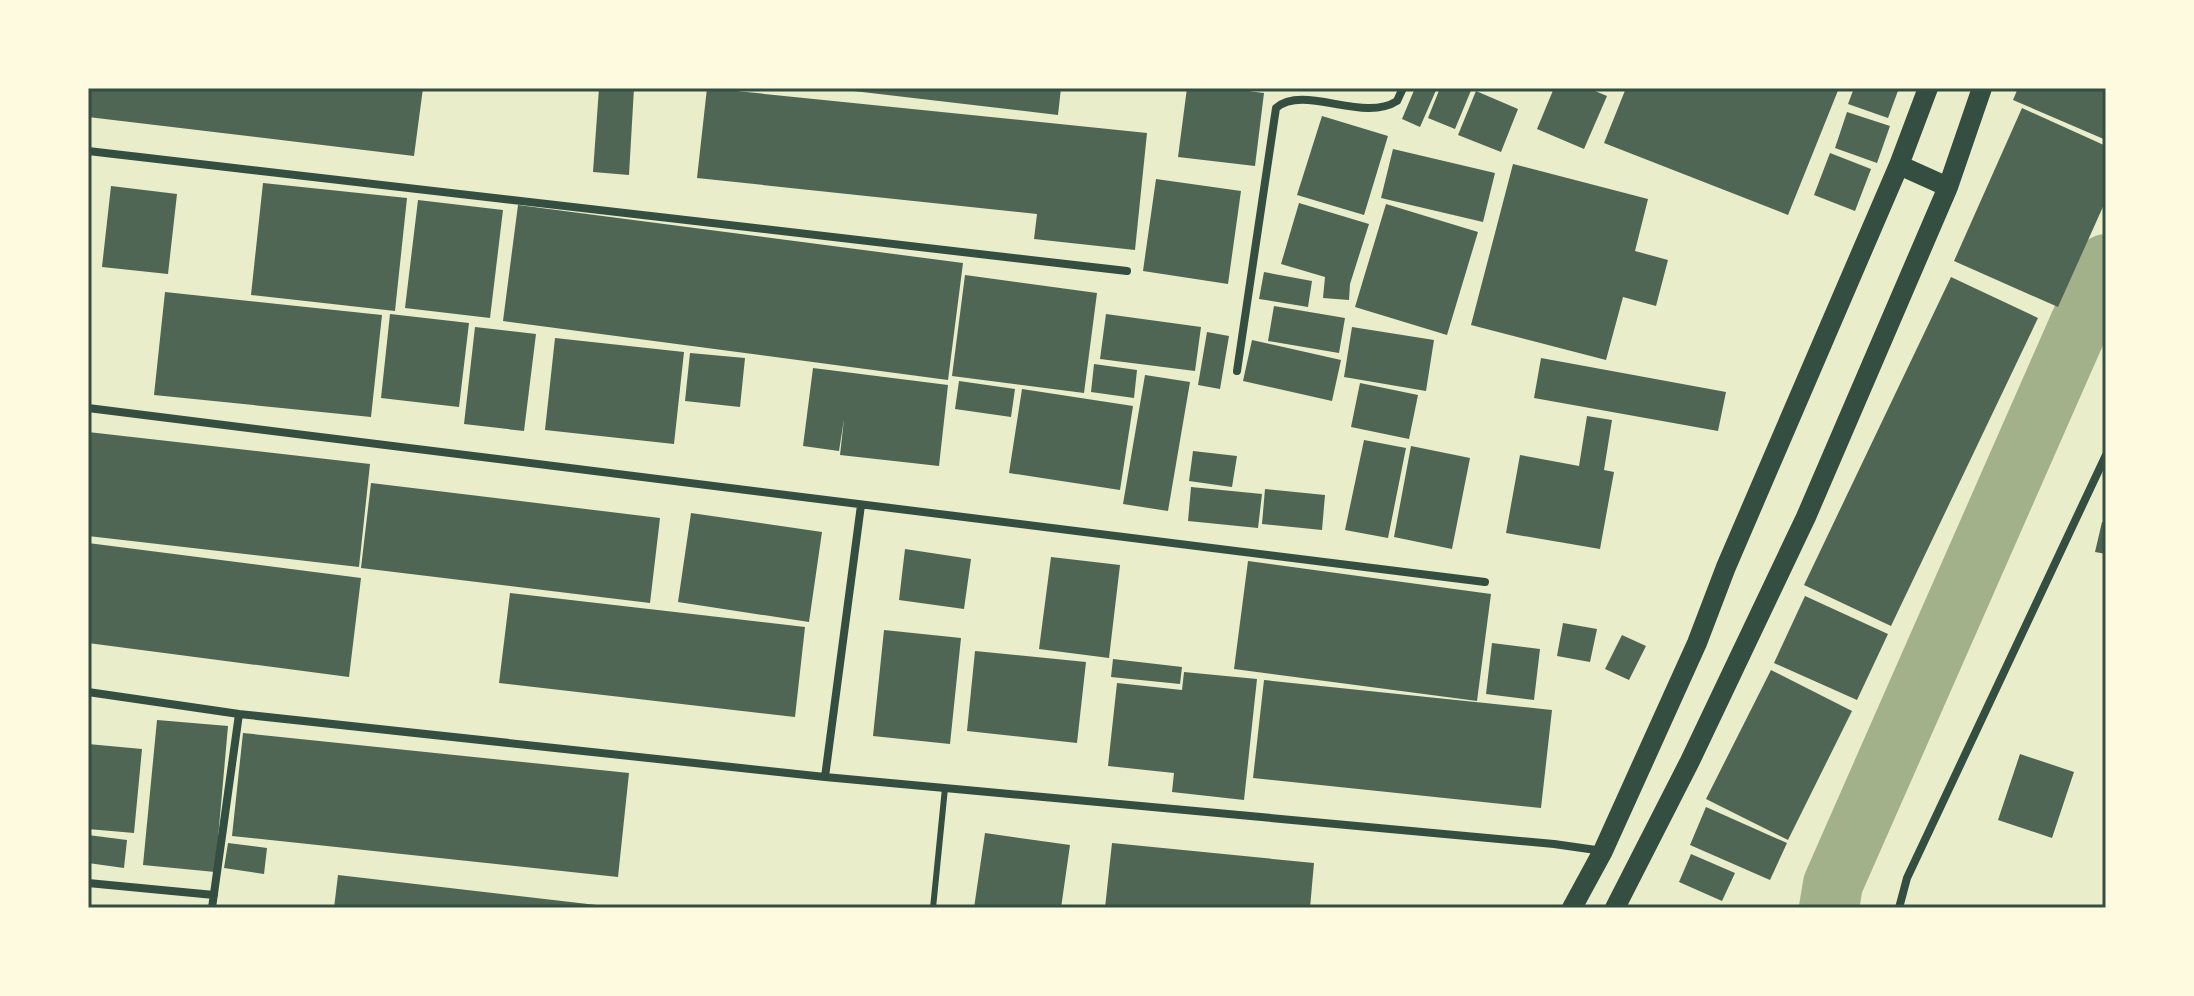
<svg xmlns="http://www.w3.org/2000/svg" width="2194" height="996" font-family="'Fira Sans Condensed',sans-serif">
	<style>
		.lines { fill: none; stroke-linecap: round; stroke-linejoin: round }
		.river { stroke: #a3b18a; stroke-width: 60 }
		.building { fill: #4f6655 }
		.service { stroke: #344e41; stroke-width: 6 }
		.minor { stroke: #344e41; stroke-width: 8 }
		.primary { stroke: #344e41; stroke-width: 20 }
		.neatline { fill: none; stroke: #344e41; stroke-width: 3 }
	</style>
	<rect width="100%" height="100%" fill="#e9edc9"/>
	<g class="lines">
		<!-- river -->
		<path class="river" d="M1829 908 1833 884 2106 264"/>
	</g>
	<!-- building -->
	<path class="building" d="M89 88H423L414 156 88 117Z
		M599 88H634L629 175 593 172Z
		M707 88 1147 133 1135 250 1034 239 1037 214 697 178Z
		M845 88H1061L1058 115 845 90Z
		M1187 88H1225L1264 93 1255 166 1178 157Z
		M1415 88H1437L1420 127 1402 119Z
		M1440 88H1472L1455 129 1428 118Z
		M1554 88H1588L1607 96 1584 149 1537 129Z
		M1626 88H1839L1788 215 1604 143Z
		M1854 88H1899L1888 118 1848 104Z
		M2018 88H2106V140L2013 100Z
		M1476 91 1518 109 1501 152 1458 135Z
		M2022 108 2106 146V200L2058 307 1954 261Z
		M1847 112 1890 126 1877 163 1835 148Z
		M1322 116 1388 136 1364 215 1297 195Z
		M1393 149 1495 173 1483 222 1381 198Z
		M1830 153 1871 169 1855 211 1814 195Z
		M1513 164 1648 199 1635 251 1668 260 1656 306 1623 297 1606 360 1471 325Z
		M1156 179 1241 191 1228 284 1143 271Z
		M263 183 407 198 395 311 251 295Z
		M111 186 177 194 168 274 102 267Z
		M418 200 503 210 490 318 405 308Z
		M1299 203 1369 224 1350 284 1349 300 1323 298 1325 277 1281 264Z
		M1386 204 1478 232 1447 335 1355 307Z
		M518 205 963 263 948 380 503 321Z
		M1264 272 1312 281 1308 307 1259 299Z
		M965 275 1097 293 1084 393 952 376Z
		M1951 277 2038 318 1891 626 1804 585Z
		M165 292 382 315 371 417 154 395Z
		M1274 306 1345 318 1339 353 1268 341Z
		M390 314 469 323 459 407 381 398Z
		M1106 314 1201 327 1195 371 1100 359Z
		M475 327 536 334 524 431 464 424Z
		M1352 327 1434 340 1426 391 1344 377Z
		M1207 332 1229 336 1220 389 1198 385Z
		M555 338 684 352 674 444 545 430Z
		M1252 340 1341 360 1332 401 1243 381Z
		M690 353 745 358 740 407 685 401Z
		M1541 358 1726 392 1718 431 1534 398Z
		M1094 364 1137 370 1134 398 1091 392Z
		M813 368 948 385 939 466 840 455 844 419 839 451 803 446Z
		M1145 375 1190 382 1168 511 1123 504Z
		M959 381 1015 389 1011 417 955 409Z
		M1360 383 1418 395 1409 439 1351 427Z
		M1022 389 1133 406 1120 490 1009 473Z
		M1587 416 1612 420 1604 470 1614 472 1600 549 1506 533 1520 455 1579 466Z
		M88 432 370 464 359 567 88 536Z
		M1364 440 1406 448 1388 538 1345 530Z
		M1411 446 1470 458 1452 549 1394 537Z
		M1193 451 1237 456 1232 487 1189 481Z
		M371 483 660 518 650 603 361 568Z
		M1191 487 1262 494 1258 528 1188 521Z
		M1265 489 1325 495 1322 530 1262 524Z
		M691 513 822 532 809 622 678 602Z
		M2102 522 2106 523V554L2095 552Z
		M88 543 361 578 349 677 88 643Z
		M905 549 971 559 964 609 899 600Z
		M1051 557 1120 565 1109 658 1039 649Z
		M1248 561 1491 594 1477 701 1234 669Z
		M510 593 805 627 795 717 499 683Z
		M1805 596 1888 634 1857 700 1774 663Z
		M1563 623 1597 629 1590 662 1557 656Z
		M884 630 961 638 950 744 873 736Z
		M1622 635 1646 646 1629 680 1605 669Z
		M1492 643 1540 649 1534 700 1486 694Z
		M975 651 1086 662 1077 743 967 731Z
		M1113 659 1182 667 1180 684 1111 677Z
		M1771 670 1852 711 1788 840 1706 799Z
		M1184 672 1257 679 1244 800 1172 792 1174 773 1108 766 1117 683 1182 690Z
		M1264 680 1552 710 1541 808 1253 778Z
		M157 720 228 726 215 872 143 865Z
		M243 733 629 773 618 877 232 836Z
		M88 744 142 749 134 833 88 829Z
		M2020 754 2074 772 2052 838 1998 820Z
		M1706 807 1787 843 1770 880 1690 845Z
		M985 833 1070 845 1061 908H974Z
		M88 835 127 840 124 868 88 863Z
		M228 843 267 848 264 874 224 868Z
		M1112 843 1314 863 1310 908H1105Z
		M1691 854 1735 873 1722 901 1679 882Z
		M338 875 605 906V908H334Z"/>
	<g class="lines">
		<!-- service -->
		<path class="service" d="M933 908 945 788"/>
		<!-- minor -->
		<path class="minor" d="M88 151 1127 271
			M1237 371 1276 108C1304 84 1363 123 1397 101L1403 88
			M88 408 1485 582
			M88 692 239 714 825 777 1554 844 1603 851
			M825 777 861 505
			M88 883 214 895
			M212 908 239 714
			M1899 908 1907 878 2106 455"/>
		<!-- primary -->
		<path class="primary" d="M1899 165 1948 187
			M1572 908 1603 851 1697 643 1726 567 1899 165 1928 88
			M1615 908 1690 761 1806 517 1948 187 1982 88"/>
	</g>
	<!-- border -->
	<rect width="2194" height="996" fill="none" stroke="#fefae0" stroke-width="180"/>
	<rect x="90" y="90" width="2014" height="816" class="neatline"/>
</svg>
